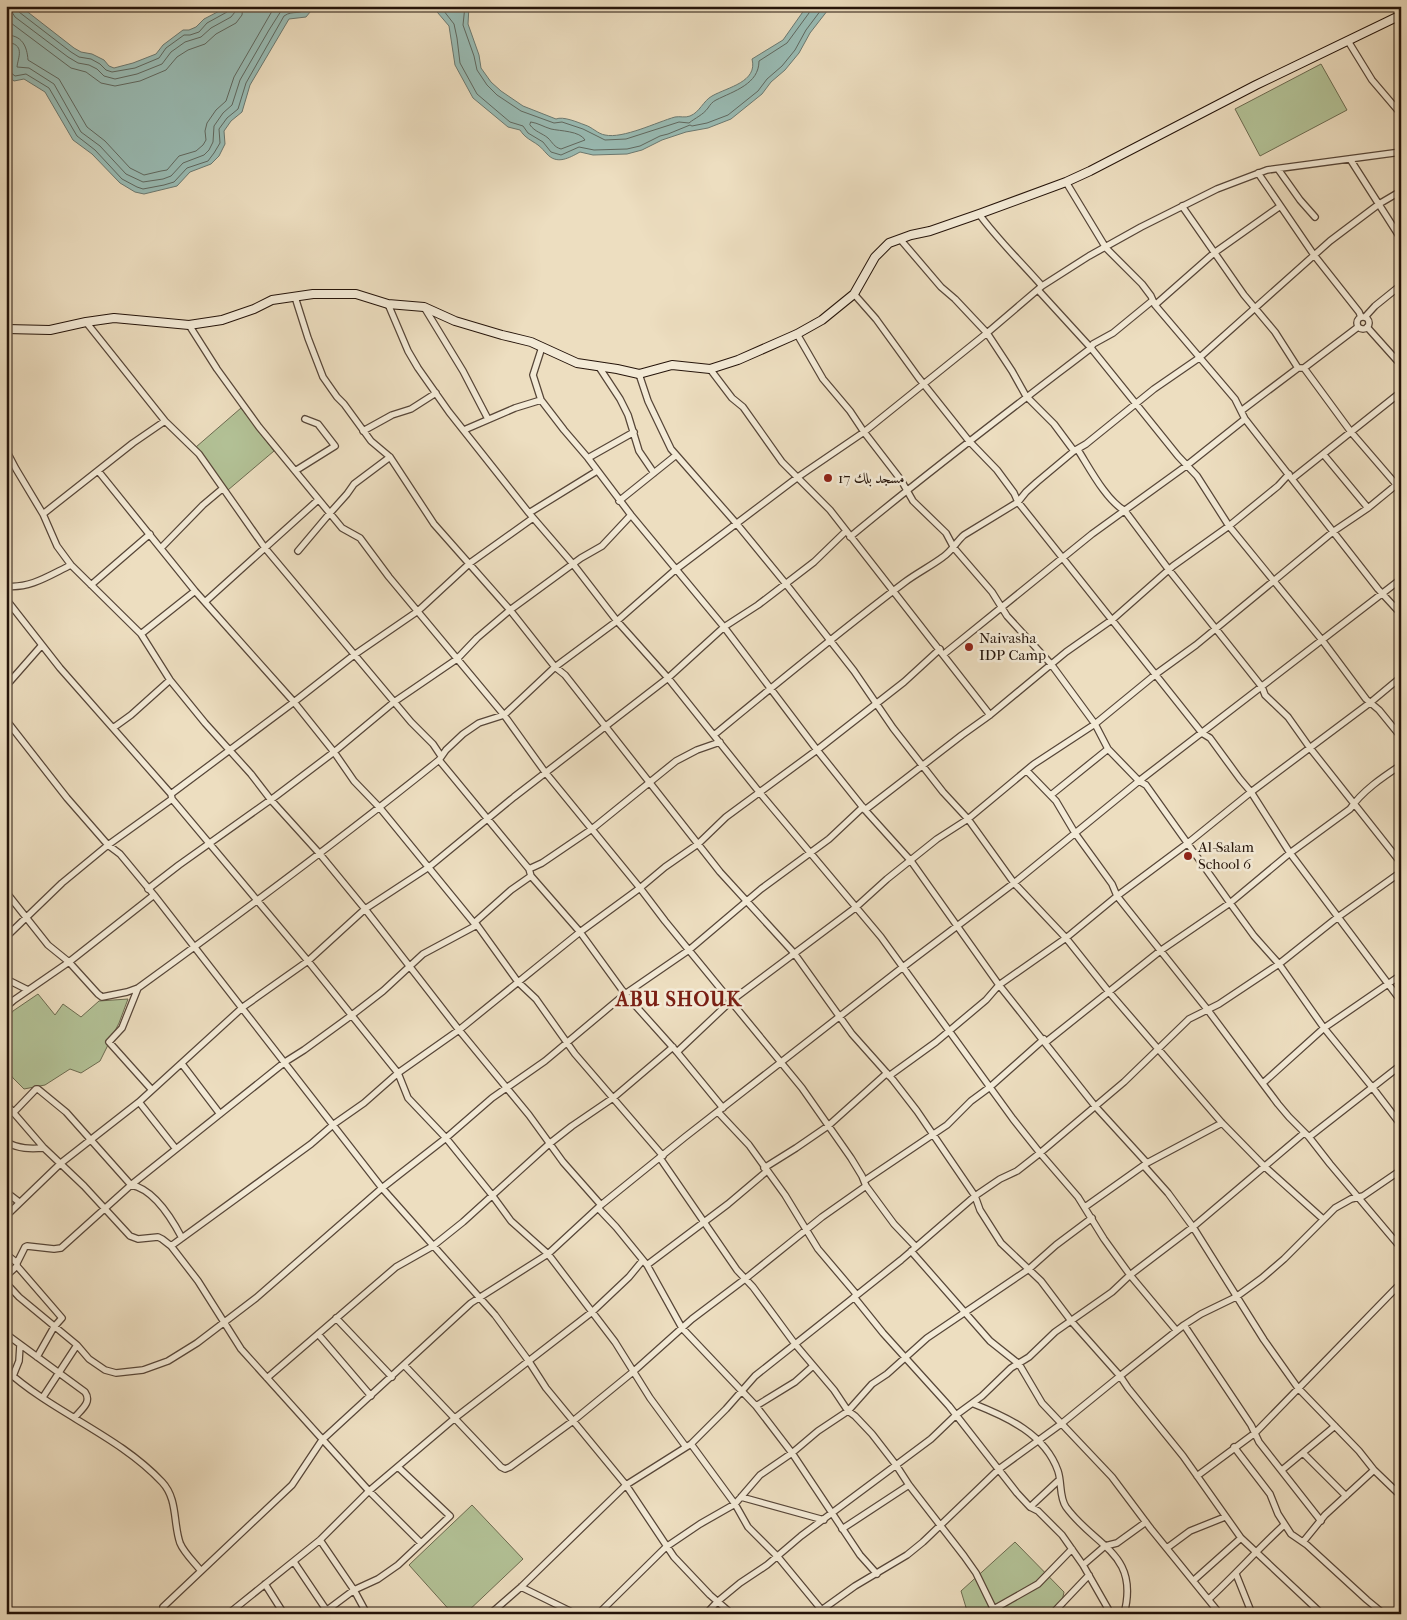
<svg xmlns="http://www.w3.org/2000/svg" width="1407" height="1620" font-family="'IM FELL French Canon',Amiri,serif">
	<style>
		.green { fill: #b3c297; stroke: #6c6b50 }
		.water { fill: #99bcb5; stroke: #6b7971 }
		.lines { fill: none; stroke-linecap: round; stroke-linejoin: round }
		.shore { stroke: #5f6860; stroke-width: 1 }
		.street-casing { stroke: #574638; stroke-width: 8 }
		.secondary-casing { stroke: #25140a; stroke-width: 10 }
		.street { stroke: #f3ead6; stroke-width: 5.5 }
		.secondary { stroke: #f3ead6; stroke-width: 8 }
		.poi-dot { fill: #8f2418; stroke: #f3ead6; stroke-width: 2 }
		.labels { text-anchor: middle; dominant-baseline: central; stroke-width: 5; stroke-linejoin: round; paint-order: stroke }
		.poi-label { font-size: 15px; fill: #25140a; stroke: #f3ead6; text-anchor: start }
		.district-label { font-size: 20px; font-weight: bold; letter-spacing: 1px; fill: #7a1f14; stroke: #f3ead6 }
	</style>
	<rect width="100%" height="100%" fill="#eddec0"/>
	<filter id="stains"><feTurbulence type="fractalNoise" baseFrequency=".004" numOctaves="4"/><feColorMatrix values="0 0 0 0 .2 0 0 0 0 .09 0 0 0 0 .02 0 0 0 .5 -.17"/></filter>
	<radialGradient id="worn" r=".72"><stop offset=".6" stop-color="#630" stop-opacity="0"/><stop offset="1" stop-color="#630" stop-opacity=".3"/></radialGradient>
	<!-- green -->
	<path class="green" d="M1321 64 1347 110 1260 156 1235 109Z
		M241 408 274 451 228 490 196 447Z
		M38 994 55 1015 63 1004 81 1017 99 1001 128 999 119 1023 100 1061 81 1073 70 1069 45 1085 24 1089 13 1078 6 1068V1021L13 1011Z
		M472 1505 523 1559 465 1614H453L409 1565Z
		M1015 1542 1064 1592 1060 1611 1058 1614H968L961 1591Z"/>
	<!-- water -->
	<path class="water" d="M6 6H20L74 48 81 52 92 54 104 60 109 66 114 68 133 63 156 54 163 45 183 30H189L196 27 204 19 229 6H315L306 17 289 19 250 85 242 112 231 121 224 131 225 144 219 156 211 164 190 172 177 186 144 194 135 192 120 183 92 154 73 140 45 92 24 79 14 81C4 74 6 65 9 55L6 52Z
		M432 6H469L468 24 479 55 481 68 491 82 501 91 523 106 556 119C563 116 577 122 585 125 592 127 598 134 605 135 623 139 657 122 675 117 680 116 685 118 690 116 700 112 703 101 712 96 728 87 758 82 752 59L783 40 807 6H831L810 33 799 53 785 70 771 82 762 94 731 119 708 128 686 132 662 140 642 150 627 154 593 155 580 152C569 158 557 165 547 154 544 151 542 148 538 145 531 140 525 138 520 130L508 127 473 98 455 65 449 26Z"/>
	<g class="lines">
		<!-- shore -->
		<path class="shore" d="M11 6 12 12 15 17 68 57 78 63 89 65 97 69 104 76 115 79 137 74 162 64 171 52 185 42 201 37 211 28 231 17 235 12 236 6
			M17 6 19 12 71 52 79 57 91 59 100 64 106 70 112 72 135 68 159 58 166 48 184 35H190L199 32 207 23 227 12 229 6
			M440 6 454 24 457 38 460 63 477 94 510 122 523 126 528 133 543 142 551 152 561 155 579 147 594 150 627 149 640 146 660 136 668 134 690 125 692 126 707 123 728 115 758 91 767 79 782 66 795 50 806 30 824 6
			M465 6 463 25 474 56 477 70 487 85 497 95 521 111 554 123 562 122 583 129 605 140 626 139 679 122 689 123C695 118 703 115 708 108 710 105 712 102 716 100 734 91 759 84 759 61L787 43 809 13 811 6
			M6 18 11 23 71 68 86 72 101 83 115 86 140 81 166 70 177 57 188 50 205 44 216 34 236 23 242 15 243 6
			M6 35C22 35 27 46 28 60L59 79 87 127 105 141 130 168 144 175 161 171 167 170 179 156 196 151 203 145 206 140 205 131 207 123 216 110 226 101 234 77 275 6
			M6 42C26 44 18 57 17 67L29 68 54 84 81 132 100 146 126 174 143 182 163 179 171 176 183 163 204 155 209 150 213 142 214 126 223 113 232 105 240 80 269 30 281 11 294 6
			M6 71 10 72 15 76 26 74 49 88 77 136 95 150 122 179 137 187 143 189 164 185 174 182 187 168 208 161 214 153 220 143 219 129 227 118 238 109 246 83 284 16C294 9 300 17 309 6
			M531 122C538 123 544 127 551 129 560 131 580 131 585 140L561 149C554 147 553 143 548 138 542 133 535 132 530 125Z"/>
		<defs>
			<path id="street" d="M1348 41 1372 80 1401 114
				M1350 159 1401 239
				M1278 169 1300 200 1315 217
				M1258 173 1314 255 1359 312 1361 317
				M1066 182 1106 248 1142 284 1151 296 1155 305 1235 399 1245 419 1378 589 1401 614
				M1182 206 1244 295 1275 332 1298 368
				M979 214C998 240 1021 262 1042 286
				M900 239 941 287 955 299 987 333 1012 371 1026 396 1054 424 1074 451
				M1038 290 1091 348 1178 456 1197 476 1229 526 1322 640 1366 699 1379 710 1401 737
				M854 294 876 319 918 377 969 441 997 470 1014 493 1018 502 1202 733 1210 738 1240 779 1251 792 1290 853 1401 1001
				M295 297 308 338 323 377 337 397 344 404 371 441 390 457 434 524 510 610 555 667 565 675 720 872 794 953 852 1034 893 1080 917 1111 975 1196 980 1210 1001 1243 1041 1281 1072 1322 1120 1376 1184 1325 1201 1314 1236 1297 1262 1278 1284 1259 1335 1208 1351 1199 1363 1196 1401 1170
				M388 304 408 351 418 368 449 412 529 513 573 564 617 621 668 678 760 793 881 937 1013 1119 1040 1153 1078 1197 1104 1239 1130 1275 1176 1330
				M1155 305 1214 253 1279 207
				M424 307 463 371 488 419
				M1365 317 1375 306 1401 285
				M1357 323a6 6 0 1 1 12 0a6 6 0 1 1-12 0Z
				M86 322 165 421 199 454 265 548 411 722 433 744 441 756
				M189 325 217 369 259 427 342 528 360 538 389 577 504 715 545 772 640 888 665 921 802 1088 851 1158 862 1176 866 1186 894 1224 915 1246
				M1367 327 1401 365
				M797 334 823 379 850 411 864 432 901 480 913 501 946 533 954 548 992 592 1007 616 1051 664 1095 724 1108 749 1139 781 1146 785 1230 903 1254 936 1279 964 1324 1028 1372 1087 1401 1125
				M542 347 533 375 541 400 564 430 588 458 631 515 724 627 817 750 865 810 911 861 999 985 1095 1106 1147 1163
				M599 367 620 399 628 415 639 451 654 473
				M1304 368 1351 432 1401 490
				M710 369 732 398 743 407 782 462 830 510 990 715
				M639 374 648 401 671 449 736 523 786 584 854 671 893 728 943 792 968 819 1014 883 1066 938 1109 992 1222 1123 1265 1167 1323 1219
				M1241 411 1298 368H1304L1358 327
				M464 430 515 408 541 400
				M363 431 392 415 411 409 436 393
				M6 450 16 469 43 514 57 546 71 565 141 634 170 680 205 723 251 774 271 800 319 853 365 909 459 1030 529 1115 563 1162 601 1205
				M1078 450C1090 469 1106 500 1125 511L1169 570 1262 687 1265 695 1288 717 1310 748 1401 863
				M1324 455 1368 508
				M588 458 634 432
				M295 471 335 446 318 424 305 419
				M99 472 195 591 294 702 334 752 354 781 380 808 474 923 477 925 518 982 536 999 575 1054 663 1156
				M1293 478 1401 392
				M619 501 675 456
				M529 513 597 471
				M43 514 133 443 165 421
				M850 537C929 471 1010 410 1091 348L1093 344 1113 333 1152 301
				M161 548 203 505 222 489
				M298 551 330 513 347 494 354 484 390 457
				M91 585 150 534
				M6 586C30 589 50 575 71 565
				M6 599 60 668 171 794 172 799 308 961 398 1073 408 1098 446 1138 492 1195 511 1221 548 1254 615 1342 650 1398 686 1447
				M206 601 318 500
				M141 634 195 591
				M944 654 1092 534 1186 466 1245 419
				M6 686 42 645
				M6 720 67 798 108 845 120 854 154 895 382 1188 495 1315 528 1360 546 1388 626 1485 674 1557 710 1595 732 1614
				M113 728 131 715 170 680
				M714 735C777 683 840 631 905 582 917 573 931 566 943 557 952 551 956 542 964 535L1018 502 1026 492 1037 482 1074 451 1086 444 1154 389 1199 358 1330 241 1379 204 1401 191
				M439 760 529 869 531 876 580 932 625 994 677 1052 723 1108
				M1027 771 1056 801 1075 833 1112 884 1117 896 1207 1009 1278 1104 1289 1117 1309 1137 1330 1164 1401 1248
				M171 794 294 702 354 655 418 611 470 563 533 518
				M1051 795 1108 749
				M865 810 962 735 990 715 1066 652 1113 619 1173 566 1229 526 1278 486 1289 474
				M529 869 542 863 592 829 676 761 697 750 720 742
				M148 889 179 865 276 796 334 752 394 702 457 659 477 638 510 610 581 558 602 546 631 515
				M6 892 48 945 69 962 98 994 102 997 127 992 138 988C240 914 341 839 439 760L446 750 463 734 479 723 504 715 555 667 617 621 675 570 798 477 864 432 987 333 1042 286 1089 256 1141 227 1217 189 1267 170 1401 152
				M474 923 511 890 531 876
				M6 937 62 883 108 845 172 799
				M6 979 28 990
				M138 988 122 1028 109 1042 152 1090
				M6 1007 14 1000 69 962 154 895
				M1046 1042 1160 951 1230 903 1290 853 1350 809C1362 791 1383 777 1401 765
				M677 1052 731 1001 855 908 887 879 937 839 968 819 1034 764 1095 724 1156 674 1196 645 1334 531 1368 508 1396 485
				M182 1064 220 1114
				M889 1076 936 1042 986 1000 999 985 1066 938 1117 896 1188 843 1251 792 1371 702 1401 677
				M1263 1083 1324 1028 1401 975
				M139 1102 176 1149
				M6 1104 44 1148 84 1186 130 1236 138 1239 158 1237 162 1239 171 1246 198 1281 241 1349 369 1491 421 1543
				M718 1112 749 1145 785 1195 818 1249 857 1295
				M13 1113 36 1089H38L66 1112 131 1185C154 1189 172 1219 182 1238
				M1309 1137 1401 1065
				M6 1142C19 1149 30 1149 44 1148
				M660 1158 737 1270 753 1287 795 1344 834 1390 848 1411 855 1416 872 1434 896 1465 909 1485 964 1556 976 1573 996 1614
				M1144 1166 1168 1193 1193 1227 1264 1340 1298 1388 1359 1451 1374 1470 1401 1496
				M764 1168 796 1148 828 1126 887 1073
				M864 1181 947 1125 971 1101 990 1087 1044 1039
				M6 1192 19 1202
				M1085 1207 1147 1163 1222 1123
				M598 1208 616 1227 647 1265 682 1328 756 1406 792 1453 860 1555 877 1574
				M6 1216 61 1163 139 1102 243 1007 308 961 365 909 429 867 514 797 668 678 724 627 758 605 814 562 846 531
				M171 1246 311 1144 334 1124 364 1103 398 1073 459 1030 580 932 640 888 665 867 698 844 726 817 817 750 904 682 940 649
				M911 1251 990 1341 1019 1364 1042 1403 1112 1477 1151 1529 1220 1614
				M6 1254 17 1263V1266L62 1318 54 1327 37 1357
				M17 1263 25 1247 27 1246 54 1249 61 1248 131 1185 285 1062 304 1050 352 1015 383 991 423 954 477 925
				M647 1265 728 1204 767 1171
				M6 1276 17 1266
				M6 1283 19 1297 77 1345 89 1359 105 1370 116 1373 143 1370 168 1361 197 1343 256 1298 382 1188 446 1138 492 1098 545 1061 625 994 689 950 761 889 829 839 863 807
				M854 1297 883 1333 949 1406 1017 1493 1030 1507 1038 1511 1062 1535 1083 1565 1111 1614
				M336 1318 392 1377
				M1184 1325 1251 1425 1259 1442 1321 1521
				M6 1334 85 1392C92 1402 82 1409 75 1417
				M318 1334 371 1396
				M404 1365 501 1467 505 1469 510 1467 573 1421 634 1371 692 1319 745 1279 822 1217 866 1186
				M6 1370C53 1413 118 1435 162 1482 178 1499 173 1523 180 1543 184 1553 195 1563 201 1571
				M13 1376 19 1361 20 1345
				M267 1378 396 1267 433 1246 463 1222 549 1144 572 1126 613 1098 673 1047
				M43 1397 77 1345
				M974 1404C1007 1417 1045 1434 1058 1471 1062 1483 1059 1497 1066 1507 1095 1547 1140 1553 1124 1614
				M756 1406 795 1382 813 1366
				M691 1444 735 1504 748 1527 778 1557 825 1614
				M1234 1447 1270 1494 1278 1514 1291 1534 1307 1545 1367 1600 1384 1614
				M1303 1453 1346 1496
				M1282 1470 1335 1426
				M1197 1476 1255 1433 1401 1283
				M741 1497 824 1520
				M1030 1507 1059 1480
				M842 1529 909 1485
				M320 1540 354 1590 367 1614
				M1303 1542 1325 1515 1374 1470
				M1167 1548 1190 1531 1225 1517
				M294 1562 329 1614
				M1083 1565 1105 1546 1117 1543 1146 1522
				M1236 1574 1252 1614
				M1194 1580 1241 1538
				M265 1584 284 1614
				M521 1587 576 1614
				M1209 1599C1235 1575 1258 1549 1284 1525
				M167 1614 163 1607 292 1485 322 1440 471 1303 548 1254 601 1205 685 1137 903 967 1014 883 1139 781 1401 579
				M228 1614 320 1540 369 1491 455 1418 592 1312 629 1277 643 1260
				M322 1614 354 1590 378 1579 398 1565 450 1516 398 1467
				M490 1614 521 1587 626 1485 691 1444 726 1409 755 1376 901 1260 975 1196 1000 1179 1017 1171 1040 1153 1124 1082 1189 1019 1219 1004 1279 964 1338 917 1401 872
				M598 1614 666 1547 700 1524 735 1504 760 1475 792 1453 818 1431 848 1411 872 1384 887 1374 927 1338 1029 1269 1056 1245 1092 1218
				M706 1614 717 1602 740 1583 767 1565 801 1536 931 1439 956 1415 982 1396 1011 1368 1029 1357 1055 1332 1112 1292 1130 1275 1193 1227 1304 1133
				M816 1614 855 1586 907 1555 923 1542 999 1469 1061 1424 1120 1376 1128 1388 1183 1456 1241 1538 1322 1614
				M990 1614 994 1609 1038 1584 1072 1549
				M1052 1614 1089 1575"/>
			<path id="secondary" d="M6 329 50 330 86 322 114 318 189 325 222 320 254 309 272 300 313 294H356L388 304 424 307 455 321 502 335 531 342 577 363 617 369 639 374 672 365 710 369 738 360 797 334 822 320 854 294 875 257 889 243 911 235 930 231 979 214 1066 182 1090 171 1256 85 1401 15"/>
		</defs>
		<!-- street casing -->
		<use href="#street" class="street-casing"/>
		<!-- secondary casing -->
		<use href="#secondary" class="secondary-casing"/>
		<!-- street -->
		<use href="#street" class="street"/>
		<!-- secondary -->
		<use href="#secondary" class="secondary"/>
	</g>
	<!-- markers -->
	<g class="poi-dot">
		<circle cx="828" cy="478" r="5"/>
		<circle cx="969" cy="647" r="5"/>
		<circle cx="1188" cy="856" r="5"/>
	</g>
	<g class="labels">
		<!-- poi labels -->
		<g class="poi-label">
			<text x="838" y="478">مسجد بلك 17</text>
			<text x="979" y="638">Naivasha<tspan x="979" dy="17">IDP Camp</tspan></text>
			<text x="1198" y="847">Al-Salam<tspan x="1198" dy="17">School 6</tspan></text>
		</g>
		<!-- district labels -->
		<g class="district-label">
			<text x="679" y="999">ABU SHOUK</text>
		</g>
	</g>
	<!-- margin -->
	<rect width="1407" height="1620" fill="none" stroke="#eddec0" stroke-width="25"/>
	<rect x="8" y="8" width="1392" height="1605" fill="none" stroke="#25140a" stroke-width="2.5"/>
	<rect x="12" y="12" width="1382" height="1595" fill="none" stroke="#25140a"/>
	<rect width="100%" height="100%" filter="url(#stains)"/>
	<rect width="100%" height="100%" fill="url(#worn)"/>
</svg>
